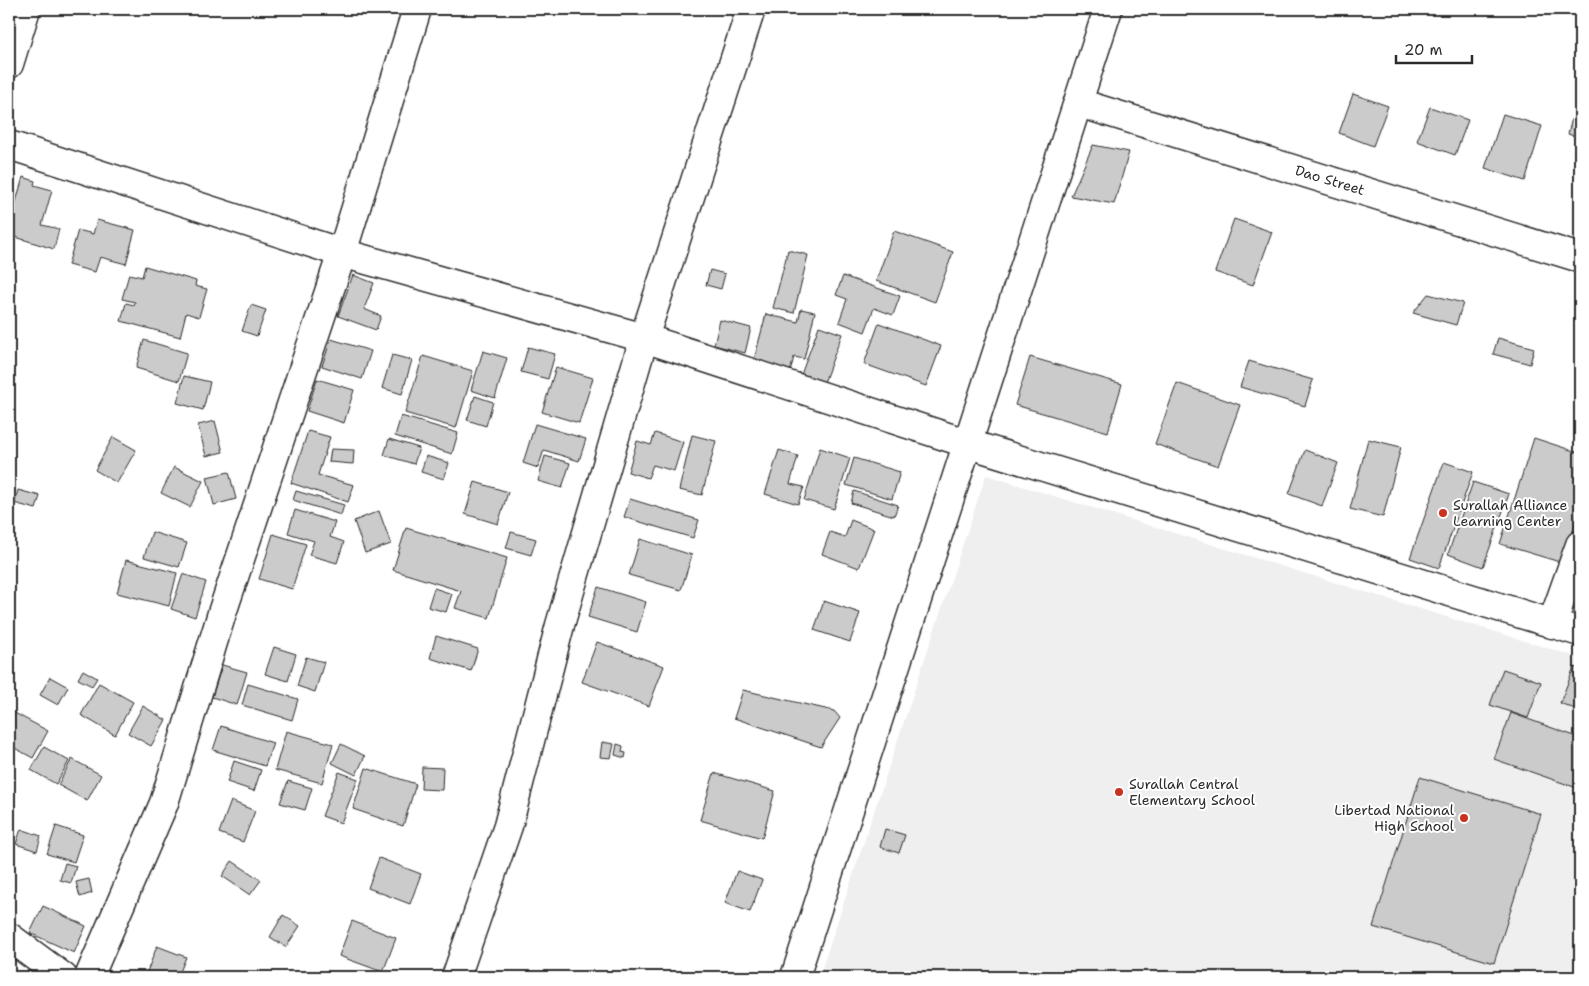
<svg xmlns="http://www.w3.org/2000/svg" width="1589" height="986" font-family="'Shantell Sans',sans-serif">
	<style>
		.built { fill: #efefef }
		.building { fill: #cbcbcb; stroke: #2b2b2b }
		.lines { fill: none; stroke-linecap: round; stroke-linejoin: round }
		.minor-casing { stroke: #2b2b2b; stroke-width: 31 }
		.minor { stroke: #fff; stroke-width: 28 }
		.poi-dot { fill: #c8321e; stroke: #fff; stroke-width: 2 }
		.labels { text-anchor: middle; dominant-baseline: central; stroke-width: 4; stroke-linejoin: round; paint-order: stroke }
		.street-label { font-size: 14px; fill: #2b2b2b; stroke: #fff }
		.poi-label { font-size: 14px; fill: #2b2b2b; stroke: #fff; text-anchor: start }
	</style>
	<rect width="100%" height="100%" fill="#fff"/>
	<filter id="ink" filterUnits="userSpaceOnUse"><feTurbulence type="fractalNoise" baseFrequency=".02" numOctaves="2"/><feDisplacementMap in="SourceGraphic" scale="10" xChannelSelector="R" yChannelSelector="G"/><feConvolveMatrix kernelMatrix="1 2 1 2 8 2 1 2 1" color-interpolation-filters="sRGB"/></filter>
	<g filter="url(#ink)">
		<!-- built -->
		<path class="built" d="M986 475 1580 658V977H819Z"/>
		<!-- building -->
		<path class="building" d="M1353 94 1388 106 1373 146 1339 133Z
			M1430 107 1468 120 1455 155 1417 141Z
			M1503 114 1542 126 1525 181 1485 168Z
			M1573 114 1580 116V138L1568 134Z
			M1093 145 1129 152 1114 204 1071 196Z
			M23 177 35 181 34 185 52 190 42 225 59 229 54 249 9 235V201L16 202Z
			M1234 219 1272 232 1253 285 1215 272Z
			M97 220 135 230 126 264 100 257 95 272 68 265 78 230 93 234Z
			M894 231 953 252 935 302 876 281Z
			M788 250 808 255 794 313 773 308Z
			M145 266 196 281 195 286 207 289 199 317 186 313 180 337 121 321 126 303 134 305 135 302 122 299 129 274 142 277Z
			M710 270 725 274 721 289 706 285Z
			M353 275 374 283 364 309 381 316 376 330 338 316Z
			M843 276 900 296 893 315 874 308 865 332 839 322 847 299 836 295Z
			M1428 294 1463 303 1456 325 1413 313Z
			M251 305 266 310 257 336 242 331Z
			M801 309 815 312 804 359 794 357 788 380 751 371 766 314 798 322Z
			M720 320 751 328 745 353 714 345Z
			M879 323 941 346 926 386 864 364Z
			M819 326 842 334 822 388 799 380Z
			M1498 338 1534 348 1530 364 1493 354Z
			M331 339 371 351 362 379 322 366Z
			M144 340 187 353 179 381 136 368Z
			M528 347 555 354 548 379 521 372Z
			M483 351 507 358 495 398 471 390Z
			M392 355 412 360 402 394 382 388Z
			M423 356 473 371 456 428 405 413Z
			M1030 357 1122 384 1108 432 1015 405Z
			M1249 361 1313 380 1305 406 1240 387Z
			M556 367 593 378 579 423 542 412Z
			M184 376 210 382 203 410 177 403Z
			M317 379 354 390 344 423 307 411Z
			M1177 383 1240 405 1218 466 1155 444Z
			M475 396 493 402 486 426 467 420Z
			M401 416 458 433 452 454 395 436Z
			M215 421 223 452 206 456 198 425Z
			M535 424 586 439 579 461 544 450 538 468 523 463Z
			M308 431 330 437 318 475 354 485 348 502 291 483Z
			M655 433 683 442 674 471 653 465 648 478 628 472 637 441 651 445Z
			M692 435 716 441 702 495 679 490Z
			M113 437 136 450 117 483 95 470Z
			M1534 438 1580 453V508L1563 563 1500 544Z
			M389 439 419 448 414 464 384 455Z
			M1368 439 1401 447 1383 517 1350 509Z
			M820 448 850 458 834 509 804 500Z
			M331 449 354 450 353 464 329 462Z
			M779 450 798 456 790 484 804 487 798 504 765 494Z
			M1305 450 1338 463 1322 506 1289 494Z
			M426 456 449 463 444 479 421 472Z
			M545 456 570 463 562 488 538 481Z
			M854 458 900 472 892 499 846 485Z
			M1444 462 1473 472 1439 568 1410 558Z
			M174 467 203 481 190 507 161 493Z
			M229 472 236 499 214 505 207 477Z
			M475 482 508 492 498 524 465 514Z
			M1473 482 1509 494 1483 567 1448 554Z
			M18 490 40 496 36 509 14 503Z
			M296 491 344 505 341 515 293 500Z
			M854 491 898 505 894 516 851 503Z
			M630 499 699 520 693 538 624 517Z
			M295 510 335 522 330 537 344 542 337 563 309 555 314 541 288 533Z
			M379 511 391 544 365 553 354 521Z
			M851 520 874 529 859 568 822 554 830 532 845 537Z
			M406 528 507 558 489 618 455 608 461 591 393 570Z
			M152 532 187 543 179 567 144 557Z
			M511 532 536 539 531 555 506 548Z
			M273 534 306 544 292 589 259 579Z
			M640 539 692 555 681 590 629 575Z
			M126 560 177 573 169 606 117 593Z
			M183 574 206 582 195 617 171 609Z
			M598 587 646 602 637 632 588 617Z
			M434 588 452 594 446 612 428 607Z
			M824 601 860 613 850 642 814 630Z
			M436 636 478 649 471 671 430 658Z
			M597 642 664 666 649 706 582 682Z
			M274 647 296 654 288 681 265 674Z
			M306 657 324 662 315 692 297 686Z
			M222 665 247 672 237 705 212 697Z
			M1574 667 1580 669V711L1560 703Z
			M1503 669 1541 682 1528 718 1490 705Z
			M83 670 97 678 92 686 78 679Z
			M50 677 68 687 58 705 40 695Z
			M99 683 133 702 115 735 81 715Z
			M248 684 298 699 292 720 242 705Z
			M743 690 834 711 840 718 821 747 734 718Z
			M143 706 166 720 151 746 128 733Z
			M9 710 48 731 33 758 9 745Z
			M1511 713 1580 738V789L1494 759Z
			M221 726 273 743 265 766 213 750Z
			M286 731 333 744 322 783 275 770Z
			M602 742 614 744 611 758 600 757Z
			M341 744 365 756 356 775 332 763Z
			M617 744 623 746 622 752 626 753 625 758 615 755Z
			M44 747 69 761 56 784 31 770Z
			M72 759 101 775 87 801 58 785Z
			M234 761 261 770 254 791 227 782Z
			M422 767 443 768 442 790 421 789Z
			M366 768 416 784 403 826 353 809Z
			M339 772 358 779 341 823 322 816Z
			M714 773 775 791 762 838 700 820Z
			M1420 777 1541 814 1494 963 1373 927Z
			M288 781 312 788 305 810 280 803Z
			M231 801 255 811 243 842 219 833Z
			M56 826 83 835 74 862 47 854Z
			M21 829 41 836 37 851 16 844Z
			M885 829 905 835 899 853 880 847Z
			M379 858 421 874 410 904 368 888Z
			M232 861 261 880 250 895 222 876Z
			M65 863 76 866 71 883 60 880Z
			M737 871 762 880 750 912 725 903Z
			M89 879 92 893 80 897 76 882Z
			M43 906 86 926 74 953 30 933Z
			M283 915 300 926 286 947 270 937Z
			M352 921 396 938 383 972 339 956Z
			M157 946 186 957 178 977H145Z"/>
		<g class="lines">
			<defs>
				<path id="minor" d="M9 64 26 9
					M1079 103 1580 258
					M9 145 342 253 644 338 969 444 1580 632
					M1552 624 1580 545
					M9 937 63 977
					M89 977 164 803 222 613 342 253 417 9
					M456 977 508 826 560 625 644 338 751 9
					M795 977 1108 9"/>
			</defs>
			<!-- minor casing -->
			<use href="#minor" class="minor-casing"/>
			<!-- minor -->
			<use href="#minor" class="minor"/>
		</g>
	</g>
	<!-- markers -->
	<g class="poi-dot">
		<circle cx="1443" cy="513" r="5"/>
		<circle cx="1119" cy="792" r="5"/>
		<circle cx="1464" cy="818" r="5"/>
	</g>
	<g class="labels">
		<!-- street labels -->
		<g class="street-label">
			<text transform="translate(1330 180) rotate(17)">Dao Street</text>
		</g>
		<!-- poi labels -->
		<g class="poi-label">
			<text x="1453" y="505">Surallah Alliance<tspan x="1453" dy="16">Learning Center</tspan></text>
			<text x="1129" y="784">Surallah Central<tspan x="1129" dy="16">Elementary School</tspan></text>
			<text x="1454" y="810" text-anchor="end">Libertad National<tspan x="1454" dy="16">High School</tspan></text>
		</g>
	</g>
	<!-- margin -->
	<rect width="1589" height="986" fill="none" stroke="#fff" stroke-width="30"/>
	<rect x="15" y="15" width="1559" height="956" fill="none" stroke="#2b2b2b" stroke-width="2" filter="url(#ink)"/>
	<!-- scale -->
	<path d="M1396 55v8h76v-8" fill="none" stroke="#2b2b2b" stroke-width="2.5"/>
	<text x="1404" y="55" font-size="15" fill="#2b2b2b" stroke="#ffffff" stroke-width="4" paint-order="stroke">20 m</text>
</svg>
